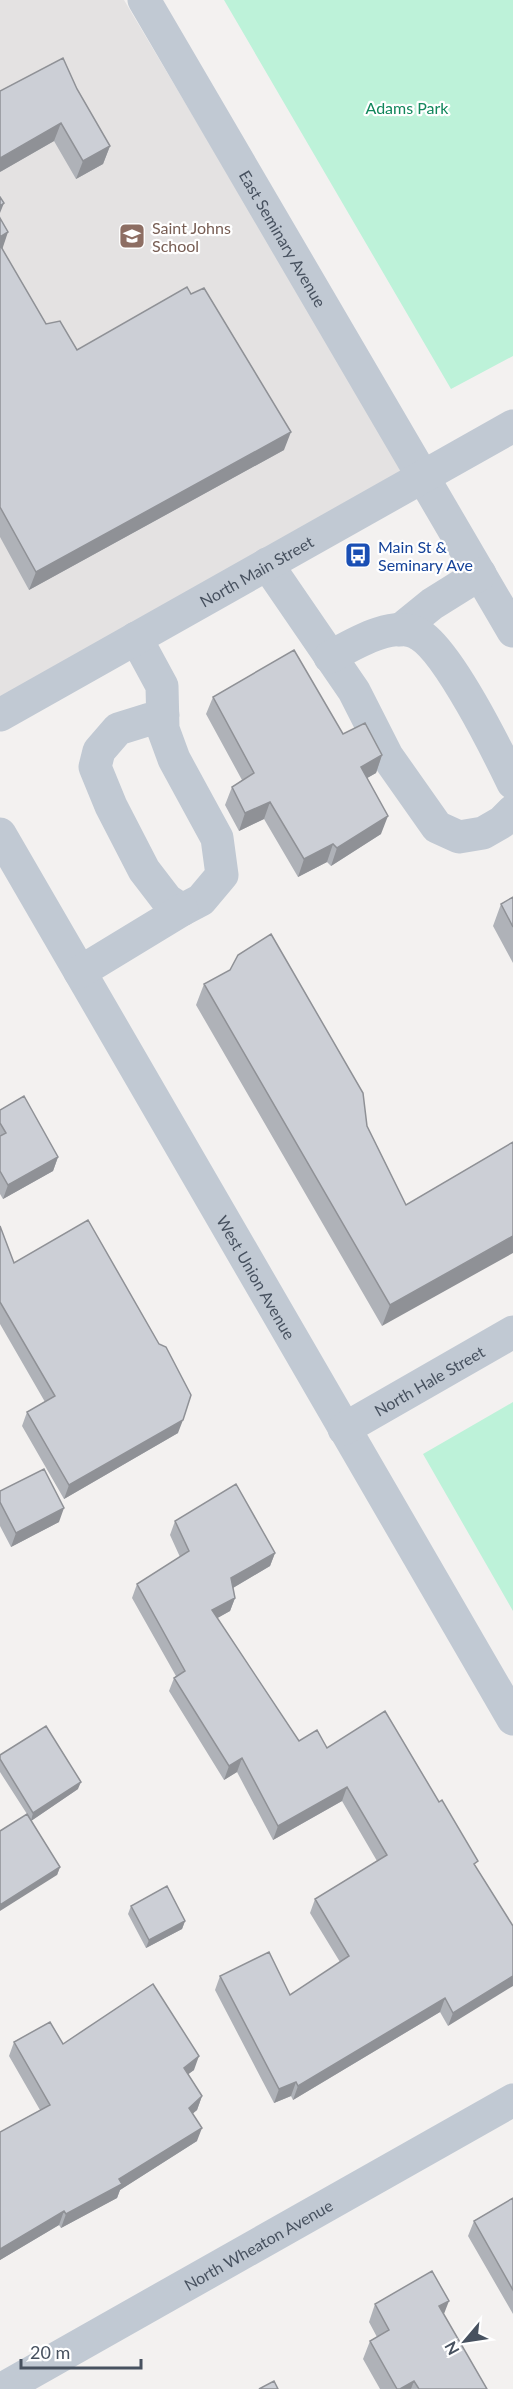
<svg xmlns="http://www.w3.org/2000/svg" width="513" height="2389" font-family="Lato,sans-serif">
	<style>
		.education { fill: #e4e2e2 }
		.green { fill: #bdf2d9 }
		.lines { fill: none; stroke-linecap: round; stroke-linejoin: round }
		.minor { stroke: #c1c9d3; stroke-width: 33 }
		.wall { fill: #afb2b8 }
		.shaded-wall { fill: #8f9196 }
		.building { fill: #cccfd6; stroke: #8f9196; stroke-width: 1.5 }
		.labels { text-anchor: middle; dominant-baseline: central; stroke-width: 4.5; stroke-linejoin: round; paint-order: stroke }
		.park-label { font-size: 16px; fill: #12875c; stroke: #fff }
		.education-label { font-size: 16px; fill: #785e54; stroke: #fff; text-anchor: start }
		.street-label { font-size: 16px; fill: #47515f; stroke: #fff }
		.transit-label { font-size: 16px; fill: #164399; stroke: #fff; text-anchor: start }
	</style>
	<rect width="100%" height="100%" fill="#f3f1f0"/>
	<!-- education -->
	<path class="education" d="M0 0H124L405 472 0 699Z"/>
	<!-- green -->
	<path class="green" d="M224 0H513V356L451 389Z
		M513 1402V1611L423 1454Z"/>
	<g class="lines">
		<!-- minor -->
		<g class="minor">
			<path id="s1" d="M144 0 513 631"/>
			<path d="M267 564 354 691 387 756 437 827 459 837 483 833 502 822 513 811"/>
			<path d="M400 630 432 604 480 574"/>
			<path d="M136 638 162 686 163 729 174 759 217 838 222 875 201 900 182 910 167 900 144 870 111 806 95 767 99 751 118 729 163 715"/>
			<path d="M330 657C352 645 395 618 420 635 449 653 497 750 513 783"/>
			<path id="s2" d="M0 715 513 426"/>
			<path id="s3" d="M0 834 513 1719"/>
			<path d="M80 972 182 910"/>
			<path id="s4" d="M344 1429 513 1332"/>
			<path id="s5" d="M2 2389 513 2100"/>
		</g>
	</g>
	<!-- wall -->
	<path class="wall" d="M77 89 110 146 103 164 76 179 54 141 0 172Z
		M0 218 2 249 46 324 77 350 284 450 29 590 0 537Z
		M213 697 343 734 382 755 376 773 367 778 381 834 331 866 327 862 298 877 264 819 239 831 225 805 232 787 242 780 206 714Z
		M513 897V963L493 926 501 904Z
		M204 984 367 1126 406 1205 513 1142 382 1326 196 1005Z
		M0 1110 58 1157 53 1171 3 1199 0 1194Z
		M0 1226 14 1263 178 1433 64 1499 22 1426 27 1412 45 1402 0 1324Z
		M0 1491 59 1522 11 1547 0 1526Z
		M175 1521 275 1553 270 1566 233 1588 235 1598 230 1611 217 1618 299 1741 327 1748 476 1867 513 1926 448 2026 440 2012 293 2100 291 2096 274 2103 215 1990 220 1976 290 1995 340 1962 310 1913 315 1899 377 1861 342 1801 273 1840 237 1772 224 1780 169 1691 174 1678 176 1676 132 1598 137 1584 180 1557 170 1535Z
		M0 1755 78 1789 31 1821 60 1867 57 1875 27 1814 0 1772Z
		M131 1906 185 1921 182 1929 146 1948 128 1914Z
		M14 2042 63 2044 194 2070 188 2074 202 2096 197 2110 193 2113 197 2141 120 2190 117 2198 61 2228 59 2225 0 2260V2132L40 2110 9 2056Z
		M513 2198V2314L468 2236 474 2221Z
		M375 2304 444 2315 487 2389H380L363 2359 370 2341 377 2337 369 2322Z"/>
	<!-- shaded-wall -->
	<path class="shaded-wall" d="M61 123 54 141 0 172V158Z
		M110 146 103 164 76 179 83 161Z
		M4 203 0 213V206Z
		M8 232 2 250 0 251V237Z
		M291 432 284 450 29 590 36 572Z
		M382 755 376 773 355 785 361 767Z
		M270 802 264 819 239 831 245 813Z
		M388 816 381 834 331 866 337 848Z
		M333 844 327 862 298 877 304 859Z
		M58 1157 53 1171 3 1199 8 1185Z
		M513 1236V1253L382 1326 390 1305Z
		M183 1420 178 1433 64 1499 69 1485Z
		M64 1508 59 1522 11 1547 16 1533Z
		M275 1553 270 1566 226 1592 231 1578Z
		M235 1598 230 1611 207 1624 212 1610Z
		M242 1758 237 1772 224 1780 229 1766Z
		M81 1782 78 1789 31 1821 33 1813Z
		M347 1787 342 1801 273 1840 278 1826Z
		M60 1867 57 1875 0 1911V1905Z
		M185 1921 182 1929 146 1948 149 1940Z
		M513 1976V1986L448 2026 453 2013Z
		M445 1998 440 2012 293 2100 298 2086Z
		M199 2056 194 2070 179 2081 184 2068Z
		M296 2082 291 2096 274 2103 279 2089Z
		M202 2096 197 2110 184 2121 189 2108Z
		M202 2128 197 2141 120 2190 117 2198 61 2228 66 2214 119 2179Z
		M64 2211 59 2225 0 2260V2249Z
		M449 2301 442 2319 439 2306Z
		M414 2381 411 2389H400Z"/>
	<!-- building -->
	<path class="building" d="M63 58 77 89 110 146 83 161 61 123 0 158V91Z
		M0 197 4 203 0 206Z
		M0 218 8 232 0 237Z
		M0 245 46 324 60 321 77 350 187 287 191 294 204 288 291 432 36 572 0 507Z
		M294 650 343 734 365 723 382 755 361 767 388 816 337 848 333 844 304 859 270 802 245 813 232 787 254 773 213 697Z
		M513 897V927L501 904Z
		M271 934 363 1093 367 1126 406 1205 513 1142V1236L390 1305 204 984 230 970 238 955Z
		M24 1096 58 1157 8 1185 0 1171V1136L6 1133 0 1123V1110Z
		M88 1220 159 1344 166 1347 191 1395 183 1420 69 1485 27 1412 55 1396 0 1302V1226L14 1263Z
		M44 1469 64 1508 16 1533 0 1502V1491Z
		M236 1484 275 1553 231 1578 235 1598 212 1610 299 1741 317 1730 327 1748 385 1711 439 1802 442 1800 478 1861 474 1864 513 1926V1976L453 2013 445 1998 298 2086 296 2082 279 2089 220 1976 269 1952 290 1995 349 1956 315 1899 387 1855 347 1787 278 1826 242 1758 229 1766 174 1678 185 1671 137 1584 189 1551 175 1521Z
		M46 1726 81 1782 33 1813 0 1759V1755Z
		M27 1814 60 1867 0 1905V1831Z
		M167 1886 185 1921 149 1940 131 1906Z
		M153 1984 199 2056 184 2068 202 2096 189 2108 202 2128 119 2179 122 2184 66 2214 64 2211 0 2249V2132L50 2105 14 2042 50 2022 63 2044Z
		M513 2198V2290L474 2221Z
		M432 2271 449 2301 439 2306 487 2389H419L414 2381 400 2389H397L370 2341 389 2330 375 2304Z
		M274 2381 278 2389H259Z"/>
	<!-- icons -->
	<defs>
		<symbol id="school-square" viewBox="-11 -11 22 22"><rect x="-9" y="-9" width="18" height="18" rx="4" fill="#8d6e63" stroke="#fff"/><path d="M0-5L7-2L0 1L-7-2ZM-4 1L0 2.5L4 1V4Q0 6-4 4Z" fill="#fff"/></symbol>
		<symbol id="bus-square" viewBox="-11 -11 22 22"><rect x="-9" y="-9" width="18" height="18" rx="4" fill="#1a4fb4" stroke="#fff"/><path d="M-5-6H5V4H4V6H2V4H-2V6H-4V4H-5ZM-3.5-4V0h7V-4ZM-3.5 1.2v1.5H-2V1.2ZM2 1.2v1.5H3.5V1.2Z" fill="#fff"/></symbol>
	</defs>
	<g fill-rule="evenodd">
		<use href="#school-square" x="117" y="221" width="30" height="30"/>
		<use href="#bus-square" x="343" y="540" width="30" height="30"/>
	</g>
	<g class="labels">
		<!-- park labels -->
		<g class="park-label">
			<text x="407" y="107">Adams Park</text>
		</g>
		<!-- education labels -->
		<g class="education-label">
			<text x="152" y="227">Saint Johns<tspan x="152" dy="18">School</tspan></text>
		</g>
		<!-- street labels -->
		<g class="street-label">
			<text stroke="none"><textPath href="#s1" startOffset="276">East Seminary Avenue</textPath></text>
			<text stroke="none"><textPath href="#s2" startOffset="294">North Main Street</textPath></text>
			<text stroke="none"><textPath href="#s3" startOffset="512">West Union Avenue</textPath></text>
			<text stroke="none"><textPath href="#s4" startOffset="98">North Hale Street</textPath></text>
			<text stroke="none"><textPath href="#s5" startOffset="294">North Wheaton Avenue</textPath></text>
		</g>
		<!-- transit labels -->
		<g class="transit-label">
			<text x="378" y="546">Main St &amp;<tspan x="378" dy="18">Seminary Ave</tspan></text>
		</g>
	</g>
	<!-- north arrow -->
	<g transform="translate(465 2341) rotate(241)" stroke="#ffffff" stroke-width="4.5" paint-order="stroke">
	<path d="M0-4.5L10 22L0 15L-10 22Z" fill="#47515f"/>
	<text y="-9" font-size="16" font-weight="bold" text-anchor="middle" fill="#47515f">N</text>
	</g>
	<!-- scale -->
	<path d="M21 2359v9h120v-9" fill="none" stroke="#47515f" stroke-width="3"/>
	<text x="30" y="2359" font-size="18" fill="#47515f" stroke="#ffffff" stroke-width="4.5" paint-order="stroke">20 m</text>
</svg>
